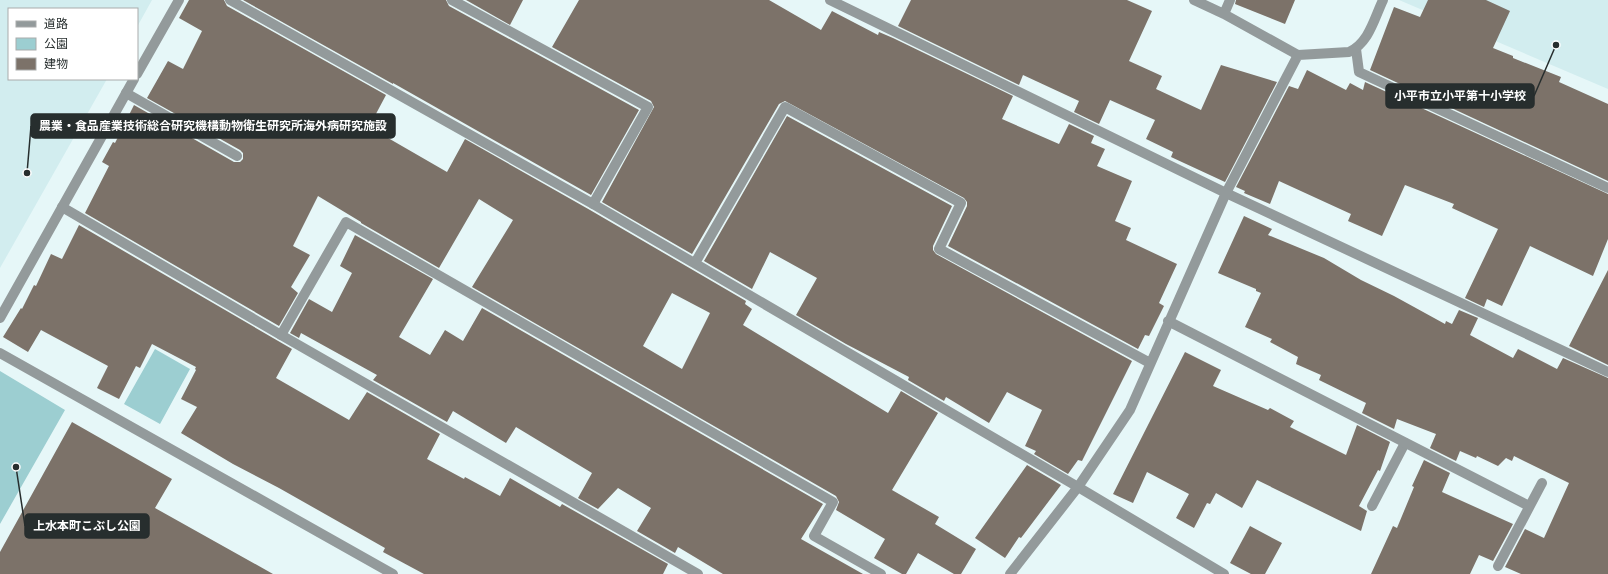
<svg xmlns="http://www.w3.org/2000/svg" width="1608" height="574" font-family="Literata,'Noto Sans JP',serif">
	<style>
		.built { fill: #d2edef }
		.green { fill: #9cced1 }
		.building { fill: #7c7269; fill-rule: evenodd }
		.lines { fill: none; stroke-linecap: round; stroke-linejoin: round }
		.lane { stroke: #939a9b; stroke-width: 10 }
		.street { stroke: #939a9b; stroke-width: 10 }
		.leader { fill: none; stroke: #272e2e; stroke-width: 1.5 }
		.callout-dot { fill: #272e2e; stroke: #fff; stroke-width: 1.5 }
		.callout { fill: #272e2e; stroke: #272e2e; stroke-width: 1.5 }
		.callout-label { font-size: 12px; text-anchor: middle; font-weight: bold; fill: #fff }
	</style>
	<rect width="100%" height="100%" fill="#e6f7f8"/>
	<!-- built -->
	<path class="built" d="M0 0H152L137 27V9H9V79H107L0 268Z
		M1399 0H1608V89Z"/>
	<!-- green -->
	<path class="green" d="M155 349 190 369 160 424 124 404Z
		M0 371 65 410 0 524Z"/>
	<!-- building -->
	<path class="building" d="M189 0H224L227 6 386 95 369 127 447 172 465 139 590 210 746 301 745 304 752 309 743 325 888 413 901 391 938 413 892 490 939 517 935 524 976 549 961 574H954L918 553 906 574H902L874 558 885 539 836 510 839 502 836 496 472 287 513 220 479 199 439 268 361 223V222L318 196 293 246 310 255 291 287 298 293 279 326 85 213 109 166 102 162 113 142 115 143 134 105 234 162H240L243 159V153L240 150 147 98 168 61 183 69 202 31 179 18ZM672 293 710 313 682 369 643 346Z
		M243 0H446L449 6 639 110 591 195 393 83V84Z
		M466 0H523L510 25Z
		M579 0H769L821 30 832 11 878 35 879 32 893 38 1013 96 1002 119 1059 144 1069 124 1094 136 1091 143 1105 149 1097 166 1132 181 1115 221 1131 228 1126 240 1177 264 1159 303 1164 306 1149 336 1145 335 1138 349 948 246 967 206V202L964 198 785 101 779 104 692 254 602 202 654 107 651 101 552 47Z
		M911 0H1127L1152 11 1129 61 1162 76 1156 89 1201 110 1221 65 1277 82 1225 182 1171 157 1173 152 1146 139 1155 120 1110 100 1099 124 1074 112 1079 101 1023 75 1019 85 898 26Z
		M1236 0H1295L1285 24 1235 4Z
		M1428 0H1486L1510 11 1493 48 1513 56V58L1561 77 1559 82 1608 104V181L1370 70 1394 7 1420 17Z
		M1307 70 1346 90 1350 83 1363 90 1365 82 1608 194V239L1593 276 1530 246 1502 306 1487 299 1484 307 1465 298 1498 229 1452 208 1454 204 1405 185 1382 236 1348 221 1351 214 1279 181 1270 204 1244 193 1245 191 1236 187 1289 86 1298 89Z
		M787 116 952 206 933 246V250L936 254 1132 361 1082 461 1078 460 1068 474 1034 454 1036 451 1025 446 1042 410 1007 392 989 423 946 397 944 401 908 380 909 377 846 344 796 315 817 278 770 252 752 289 704 261Z
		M1244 216 1272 229 1268 235 1324 258 1361 280 1394 296 1445 324 1446 321 1452 324 1459 310 1478 318 1470 335 1513 358 1518 349 1557 369 1563 358 1608 378V574H1521L1505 567 1525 529 1544 538 1569 483 1514 456 1512 461 1506 458 1498 466 1477 456 1476 458 1460 451 1456 461 1430 448 1436 434 1397 419 1394 429 1362 413 1366 403 1319 380 1321 375 1296 364 1298 357 1270 342 1272 339 1245 327 1261 293 1256 291V289L1218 273Z
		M79 225 292 349 276 378 349 420 367 392 440 434 427 459 464 479 465 477 500 496 510 478 560 507 562 504 668 564 663 574H424L383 552 385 548 279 488 233 464 181 433 197 407 181 399 196 370 195 369 196 367 152 344 140 368 136 366 119 399 97 388 108 366 41 330 28 352 3 337 21 308 22 309 34 285 36 286 51 254 62 259Z
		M355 235 433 279 399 337 430 355 445 330 463 341 482 308 823 504 801 539 863 574H723L678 547 675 553 637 531 651 508 618 488 598 509 578 498 592 473 516 427 506 443 453 411 447 422 373 380 377 375 301 333 299 338 290 333 309 299 332 312 352 273 340 266Z
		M1608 270V365L1569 346Z
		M1185 352 1221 370 1213 386 1268 410 1270 408 1294 421 1290 427 1346 455 1357 425 1390 442 1380 471 1378 470 1359 506 1367 511 1361 531 1257 480 1242 508 1216 493 1210 504 1207 503 1194 528 1176 518 1189 494 1147 472 1133 503 1113 494Z
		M72 422 172 479 155 508 273 574H0V552Z
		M1424 460 1450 473 1442 492 1513 524 1493 561 1479 555 1470 574H1371L1393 526 1397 528 1414 487 1412 486Z
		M1027 465 1061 485 1021 538 1019 537 1005 558 975 538Z
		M1250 526 1282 543 1265 574H1251L1230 563Z"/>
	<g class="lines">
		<!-- lane -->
		<path class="lane" d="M452 0 648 107 593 204
			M1194 0 1224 14 1298 55
			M1224 14 1230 0
			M1356 49 1359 72 1608 188
			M126 93 237 156
			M62 207 281 335 698 574
			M1372 506 1405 443
			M1498 566 1542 483"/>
		<!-- street -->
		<path class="street" d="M230 0 593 204 1078 487 1224 574
			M830 0 1226 193 1608 372
			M137 74 179 0
			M695 263 785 107 961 203 939 249 1150 363
			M0 318 134 79
			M1168 321 1529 506
			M281 335 346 222 833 502 814 536 881 574
			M0 353 393 574
			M1010 574 1078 487 1130 410 1226 193 1298 55 1349 52C1369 43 1374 19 1383 0"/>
	</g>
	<!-- callouts -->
	<path class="leader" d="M1556 45L1534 96M27 173L31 126M16 467L25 526"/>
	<g class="callout-dot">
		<circle cx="1556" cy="45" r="4"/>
		<circle cx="27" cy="173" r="4"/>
		<circle cx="16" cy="467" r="4"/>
	</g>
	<g class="callout">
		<rect x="1386" y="84" width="148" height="24" rx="4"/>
		<rect x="31" y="114" width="364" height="24" rx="4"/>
		<rect x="25" y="514" width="124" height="24" rx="4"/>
	</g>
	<g class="callout-label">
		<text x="1460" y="100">小平市立小平第十小学校</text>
		<text x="213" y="130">農業・食品産業技術総合研究機構動物衛生研究所海外病研究施設</text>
		<text x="87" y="530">上水本町こぶし公園</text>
	</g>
	<!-- legend -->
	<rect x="8" y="8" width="130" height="72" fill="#ffffff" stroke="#a9abab"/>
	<rect x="16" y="21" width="20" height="6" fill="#939a9b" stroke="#a9abab"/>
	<text x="44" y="28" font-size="12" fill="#272e2e">道路</text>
	<rect x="16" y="38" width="20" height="12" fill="#9cced1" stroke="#a9abab"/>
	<text x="44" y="48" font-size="12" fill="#272e2e">公園</text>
	<rect x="16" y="58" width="20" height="12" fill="#7c7269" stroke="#a9abab"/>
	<text x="44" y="68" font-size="12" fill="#272e2e">建物</text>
</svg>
